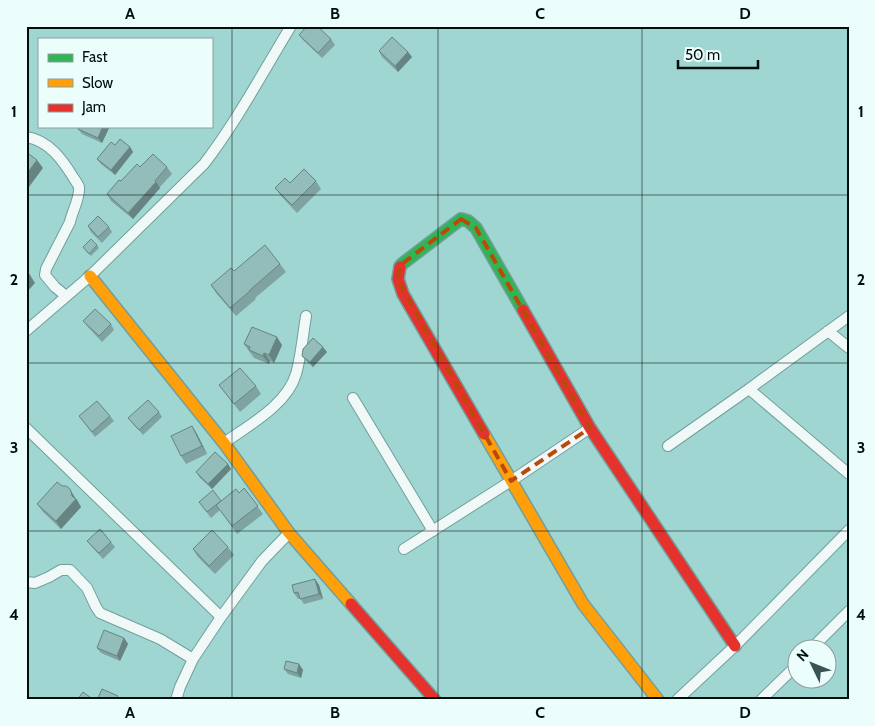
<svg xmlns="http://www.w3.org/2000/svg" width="875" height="726" font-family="Cabin,sans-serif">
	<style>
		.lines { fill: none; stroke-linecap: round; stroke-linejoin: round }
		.street-casing { stroke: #719f9c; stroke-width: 12 }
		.fast-casing { stroke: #719f9c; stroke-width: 14 }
		.slow-casing { stroke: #719f9c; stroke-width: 14 }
		.jam-casing { stroke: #719f9c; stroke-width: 14 }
		.street { stroke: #f1f9f8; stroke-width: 10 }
		.fast { stroke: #30b455; stroke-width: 11 }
		.slow { stroke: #ff9f0a; stroke-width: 11 }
		.jam { stroke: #e5322d; stroke-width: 11 }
		.wall { fill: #7ea3a0 }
		.shaded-wall { fill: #668482 }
		.building { fill: #92bdba; stroke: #668482 }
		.marked { fill: none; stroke: #ba4a0c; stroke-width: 4; stroke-dasharray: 10 6; stroke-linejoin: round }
		.grid { fill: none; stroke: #000f0e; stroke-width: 1; stroke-opacity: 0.55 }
		.neatline { fill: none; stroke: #000f0e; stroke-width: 2 }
		.grid-label { font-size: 16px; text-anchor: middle; font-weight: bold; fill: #000f0e }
	</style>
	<rect width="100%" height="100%" fill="#a0d6d2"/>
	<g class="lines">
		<defs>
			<path id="street" d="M26 137C48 140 62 159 73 177 75 180 78 184 79 187 80 199 72 211 70 222L46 269 45 275 55 287 66 296
				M26 331 90 276 204 164C237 121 263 72 291 26
				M828 331 849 348
				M749 389 849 474
				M353 398 433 531
				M26 428 221 617
				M224 443C249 425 287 405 296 374 301 357 303 334 306 316
				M668 446 749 389 849 316
				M404 549 511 481 590 428
				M26 582 35 583 49 577 61 570H70L87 588 96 607 100 613 160 639 193 659
				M812 648 849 611
				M176 700 180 687 193 659 221 617 262 561 289 533
				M677 700 735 646 849 530
				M761 700 798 664"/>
			<path id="fast" d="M400 267 402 264 461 219 468 221 476 228 523 310"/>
			<path id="slow" d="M90 276 224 443 289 533 351 604
				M484 434 583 604 658 700"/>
			<path id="jam" d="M400 267 398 279 403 294 484 434
				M523 310 590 428 735 646
				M351 604 435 700"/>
		</defs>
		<!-- street casing -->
		<use href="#street" class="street-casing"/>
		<!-- fast casing -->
		<use href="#fast" class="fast-casing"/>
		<!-- slow casing -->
		<use href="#slow" class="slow-casing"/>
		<!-- jam casing -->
		<use href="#jam" class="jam-casing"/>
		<!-- street -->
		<use href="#street" class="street"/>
		<!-- fast -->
		<use href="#fast" class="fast"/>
		<!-- slow -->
		<use href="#slow" class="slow"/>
		<!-- jam -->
		<use href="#jam" class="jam"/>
	</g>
	<!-- wall -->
	<path class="wall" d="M299 35 331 39 335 45 322 58 303 40Z
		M379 51 408 52 412 57 398 72 382 57Z
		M79 126H110L102 143 82 134 78 129Z
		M115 145 130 147 133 152 115 175 101 164 97 159Z
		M140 167H167L172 174 160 187V188L133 219 111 201 107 194 121 181Z
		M316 181 321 189 297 213 281 196 275 188 290 183Z
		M88 226 109 227 112 232 102 243 91 232Z
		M97 245 99 248 91 256 83 247Z
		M280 264 286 272 255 298 256 299 236 316 216 293 211 285 234 271Z
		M83 321 111 324 114 330 102 342 87 326Z
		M244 344 282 345 274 363 270 361 269 364 254 358Z
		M327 352 313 367 306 361 302 356Z
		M219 385 256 386 261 394 240 412Z
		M159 412 162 417 143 435 128 418Z
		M79 416H110L114 421 95 437Z
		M192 426 197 434 207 454 186 464 181 456Z
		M228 464 231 469 212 489 200 478 196 472Z
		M244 488 263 514 237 534 220 510 211 518 199 502 221 501 239 493Z
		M77 499 81 507 61 529 43 512 37 504Z
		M87 541 111 542 115 547 103 559 91 546Z
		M228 547 234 555 215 574 198 557 193 549Z
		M315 579 319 585 323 599 304 604 300 598 298 599 294 593Z
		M124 638 128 644 120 661 101 653 97 648Z
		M299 664 303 670 301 678 288 674 284 669Z"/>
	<!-- shaded-wall -->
	<path class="shaded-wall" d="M408 52 412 57 398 72 395 66Z
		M103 126H110L102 143 98 138Z
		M130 147 133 152 115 175 111 170Z
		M37 160 43 168 26 191V175Z
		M156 182 160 188 133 219 128 213Z
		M30 275 35 283 26 293V279Z
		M277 337 282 345 274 363 269 355Z
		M323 347 327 352 313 367 310 362Z
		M264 353 270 361 269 364 263 356Z
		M192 426 197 434 207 454 202 446Z
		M228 464 231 469 212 489 208 484Z
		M71 491 81 507 61 529 56 521 72 496Z
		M315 579 319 585 323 599 319 594Z
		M124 638 128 644 120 661 117 656Z
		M299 664 303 670 301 678 297 673Z"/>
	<!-- building -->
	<path class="building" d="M307 26H317L331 39 318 53 299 35Z
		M392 37 408 52 395 66 379 51Z
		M79 126H103L98 138 78 129Z
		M120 139 130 147 111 170 97 159 111 142 115 145Z
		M26 152 37 160 26 175Z
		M153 154 167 167 155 181 156 182 128 213 107 194 119 180 121 181 137 164 140 167Z
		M304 169 316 181 292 205 275 188 285 178 290 183Z
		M98 216 109 227 98 237 88 226Z
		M91 239 97 245 89 254 83 247Z
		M265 245 280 264 250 290V291L230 308 211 285 231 268 234 271Z
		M26 272 30 275 26 279Z
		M95 309 111 324 99 336 83 321Z
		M252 327 277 337 269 355 264 353 263 356 249 350 250 347 244 344Z
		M313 338 323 347 310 362 302 356 303 349Z
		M240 368 256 386 234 404 219 385Z
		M148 400 159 412 139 430 128 418Z
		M97 401 110 416 92 432 79 416Z
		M192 426 202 446 181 456 171 436Z
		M215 452 228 464 208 484 196 472Z
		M57 482 62 486H66L69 488 71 491 72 496 76 499 56 521 37 504Z
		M244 488 258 506 232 526 216 505 236 489 239 493Z
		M213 490 221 501 207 512 199 502Z
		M100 529 111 542 99 553 87 541Z
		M212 530 228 547 209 566 193 549Z
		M315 579 319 594 300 599 298 592 294 593 292 585Z
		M104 630 124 638 117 656 97 648Z
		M286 661 299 664 297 673 284 669Z
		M102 689 118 696 116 700H97Z
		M83 692 94 700H77Z"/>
	<!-- marked area -->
	<path class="marked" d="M461 219 476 228 590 428 511 481 397 279 402 264Z"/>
	<!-- grid -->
	<path class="grid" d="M232 26V700M438 26V700M642 26V700M26 195H849M26 363H849M26 531H849"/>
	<!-- border -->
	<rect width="875" height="726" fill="none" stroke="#ecfefc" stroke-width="55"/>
	<!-- legend -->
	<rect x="38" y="38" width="175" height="90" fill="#ecfefc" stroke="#8e9e9d"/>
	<rect x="48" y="54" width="25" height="8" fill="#30b455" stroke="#8e9e9d"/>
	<text x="82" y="62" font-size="15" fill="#000f0e">Fast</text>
	<rect x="48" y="79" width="25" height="8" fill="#ff9f0a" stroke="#8e9e9d"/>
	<text x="82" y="88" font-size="15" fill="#000f0e">Slow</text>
	<rect x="48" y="104" width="25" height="8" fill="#e5322d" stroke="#8e9e9d"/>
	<text x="82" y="112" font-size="15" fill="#000f0e">Jam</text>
	<!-- north arrow -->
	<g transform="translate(812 664) rotate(313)"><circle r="24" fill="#ecfefc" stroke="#8e9e9d"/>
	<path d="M0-4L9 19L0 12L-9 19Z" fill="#385553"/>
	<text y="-8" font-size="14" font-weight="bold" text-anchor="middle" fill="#000f0e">N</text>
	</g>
	<!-- scale -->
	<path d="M678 60v8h80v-8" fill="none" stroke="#000f0e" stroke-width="2.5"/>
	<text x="685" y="60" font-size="15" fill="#000f0e" stroke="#ecfefc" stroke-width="4" paint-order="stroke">50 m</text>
	<rect x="28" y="28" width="820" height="670" class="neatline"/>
	<g class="grid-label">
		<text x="130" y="19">A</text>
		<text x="335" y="19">B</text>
		<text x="540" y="19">C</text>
		<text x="745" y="19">D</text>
		<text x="14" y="117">1</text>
		<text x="861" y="117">1</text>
		<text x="14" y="285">2</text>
		<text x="861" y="285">2</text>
		<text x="14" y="453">3</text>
		<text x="861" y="453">3</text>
		<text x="14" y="620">4</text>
		<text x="861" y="620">4</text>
		<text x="130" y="718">A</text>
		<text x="335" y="718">B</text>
		<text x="540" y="718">C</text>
		<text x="745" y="718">D</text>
	</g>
</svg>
